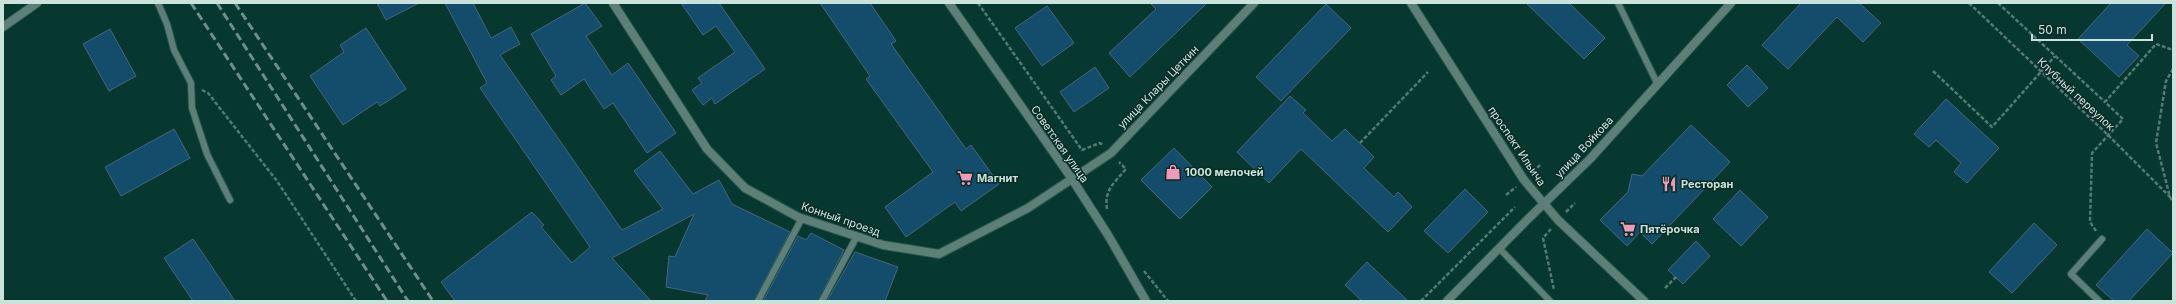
<svg xmlns="http://www.w3.org/2000/svg" width="2176" height="304" font-family="Inter,sans-serif">
	<style>
		.building { fill: #144c6b; stroke: #44667c }
		.lines { fill: none; stroke-linecap: round; stroke-linejoin: round }
		.service-casing { stroke: #2a574f; stroke-width: 8 }
		.minor-casing { stroke: #2a574f; stroke-width: 10 }
		.tertiary-casing { stroke: #2a574f; stroke-width: 10 }
		.path { stroke: #537a73; stroke-width: 2.5; stroke-dasharray: 4 2; stroke-linecap: butt }
		.service { stroke: #5c8077; stroke-width: 6 }
		.minor { stroke: #5c8077; stroke-width: 8 }
		.tertiary { stroke: #5c8077; stroke-width: 8 }
		.rail { stroke: #6c9089; stroke-width: 3; stroke-dasharray: 8 4; stroke-linecap: butt }
		.labels { text-anchor: middle; dominant-baseline: central; stroke-width: 3; stroke-linejoin: round; paint-order: stroke }
		.street-label { font-size: 11px; fill: #cbe2dc; stroke: #092d26 }
		.poi-label { font-size: 11px; font-weight: bold; fill: #cbe2dc; stroke: #092d26; text-anchor: start }
	</style>
	<rect width="100%" height="100%" fill="#073830"/>
	<!-- building -->
	<path class="building" d="M377 3H419L386 20Z
		M445 3H473L491 38 511 27 520 44 500 55 622 230 663 209 634 171 660 151 693 194 719 180 732 204 790 232 754 301H705L708 295 666 287 669 256 675 257 694 214 612 258 651 301H455L441 282 532 212 544 225 541 227 572 263 590 247 480 88 487 83Z
		M585 3 602 26 586 36 612 75 628 63 676 133 647 153 613 103 604 109 584 79 561 95 551 80 556 76 531 34Z
		M681 3H719L765 69 715 104 712 98 703 105 692 90 702 83 698 78 735 52 716 26 703 35Z
		M820 3H870L896 41 891 44 966 149 971 145 999 184 961 211 955 202 906 237 885 207 933 172 866 79 870 76Z
		M1150 3H1207L1130 77 1109 53 1156 9Z
		M1526 3H1569L1605 38 1584 59Z
		M1801 3H1859L1881 23 1863 42 1837 17 1788 69 1762 45Z
		M2111 3H2166L2127 45 2139 56 2119 77 2078 39Z
		M1326 4 1351 28 1281 101 1256 77Z
		M1047 6 1074 43 1042 66 1015 28Z
		M366 28 406 89 380 106 377 102 343 125 310 76 344 52 340 45Z
		M110 29 136 76 109 91 83 44Z
		M1747 65 1768 88 1748 107 1727 85Z
		M1095 67 1109 88 1074 112 1060 92Z
		M1290 96 1306 110 1303 113 1332 141 1345 129 1374 157 1364 168 1394 197 1398 192 1412 207 1388 232 1301 149 1269 183 1237 152Z
		M1946 99 1999 148 1967 183 1954 172 1961 163 1936 140 1929 147 1914 134Z
		M1691 125 1730 162 1652 244 1640 232 1627 246 1600 220 1628 192 1632 174 1642 176Z
		M174 129 190 158 121 196 105 167Z
		M1174 148 1212 187 1180 219 1141 180Z
		M1465 189 1488 212 1448 253 1424 231Z
		M1740 190 1768 217 1741 246 1713 219Z
		M2034 223 2057 245 2012 293 1989 272Z
		M2147 229 2173 253 2129 301H2114L2096 285Z
		M811 233 844 250 818 301H763L798 236 806 240Z
		M193 239 235 301H193L164 258Z
		M1696 241 1710 256 1683 284 1668 270Z
		M855 252 898 267 885 301H827Z
		M1367 262 1408 301H1362L1345 285Z"/>
	<g class="lines">
		<defs>
			<path id="service" d="M158 3 167 24 174 50 191 83 192 108 207 154 230 200
				M1618 3 1657 83
				M1499 248 1550 301
				M758 301 802 218
				M822 301 857 236
				M2099 301 2071 274 2102 239"/>
			<path id="minor" d="M613 3 707 149 745 188 798 217 883 245 939 254 1028 208 1111 153 1254 3
				M949 3 1072 179 1108 235 1146 301
				M3 27 37 3
				M1447 301 1526 221 1590 159 1731 3"/>
			<path id="tertiary" d="M1411 3 1524 180 1558 220 1644 301"/>
		</defs>
		<!-- service casing -->
		<use href="#service" class="service-casing"/>
		<!-- minor casing -->
		<use href="#minor" class="minor-casing"/>
		<!-- tertiary casing -->
		<use href="#tertiary" class="tertiary-casing"/>
		<!-- path -->
		<path class="path" d="M978 3 1082 150 1100 143 1103 145
			M1969 3 2108 135 2170 197
			M1998 3 2105 102
			M2173 69 2166 81 2156 143 2170 197 2173 202
			M1933 71 1992 127 2055 56
			M202 90 208 93 277 181 356 301
			M1360 143 1428 72
			M1533 172 1540 165
			M1506 195 1516 187
			M1107 209C1104 190 1114 183 1126 169L1119 162
			M1566 212 1575 203
			M1551 229 1543 238 1554 290
			M2096 231 2090 222 2092 153 2123 119 2105 102 2156 44 2173 50
			M1144 271 1168 301
			M1665 288 1676 277
			M1421 301 1515 207"/>
		<!-- service -->
		<use href="#service" class="service"/>
		<!-- minor -->
		<use href="#minor" class="minor"/>
		<!-- tertiary -->
		<use href="#tertiary" class="tertiary"/>
		<!-- rail -->
		<path class="rail" d="M191 3 387 301
			M217 3 408 301
			M235 3 433 301"/>
	</g>
	<!-- icons -->
	<defs>
		<symbol id="shop-bare" viewBox="-9 -9 18 18"><path d="M-5-2.5h2.3a2.7 3.5 0 0 1 5.4 0H5L5.5 6h-11ZM-1.5-2.5h3a1.5 2.3 0 0 0-3 0Z" fill="#f09ab7" stroke="#092d26" stroke-width="2.5" paint-order="stroke"/></symbol>
		<symbol id="supermarket-bare" viewBox="-9 -9 18 18"><path d="M-6-5.5h2.5l.6 2H6L4.5 2H-2.5L-4.4-4H-6ZM-1.5 3.2a1.3 1.3 0 1 0 .1 0ZM3 3.2a1.3 1.3 0 1 0 .1 0Z" fill="#f09ab7" stroke="#092d26" stroke-width="2.5" paint-order="stroke"/></symbol>
		<symbol id="restaurant-bare" viewBox="-9 -9 18 18"><path d="M-5-6h1v4h1v-4h1v4h1v-4h1v5L-1.5 .5V6h-2V.5L-5-1ZM5-6V6H3V1.5H1.5Q1.5-4 5-6Z" fill="#f09ab7" stroke="#092d26" stroke-width="2.5" paint-order="stroke"/></symbol>
	</defs>
	<g fill-rule="evenodd">
		<use href="#shop-bare" x="1162" y="161" width="22" height="22"/>
		<use href="#supermarket-bare" x="954" y="167" width="22" height="22"/>
		<use href="#restaurant-bare" x="1658" y="173" width="22" height="22"/>
		<use href="#supermarket-bare" x="1617" y="218" width="22" height="22"/>
	</g>
	<g class="labels">
		<!-- street labels -->
		<g class="street-label">
			<text transform="translate(1158 87) rotate(-46)">улица Клары Цеткин</text>
			<text transform="translate(2076 94) rotate(43)">Клубный переулок</text>
			<text transform="translate(1060 144) rotate(55)">Советская улица</text>
			<text transform="translate(1517 146) rotate(56)">проспект Ильича</text>
			<text transform="translate(1584 147) rotate(-47)">улица Войкова</text>
			<text transform="translate(841 219) rotate(19)">Конный проезд</text>
		</g>
		<!-- poi labels -->
		<g class="poi-label">
			<text x="1185" y="172">1000 мелочей</text>
			<text x="977" y="178">Магнит</text>
			<text x="1681" y="184">Ресторан</text>
			<text x="1640" y="229">Пятёрочка</text>
		</g>
	</g>
	<!-- border -->
	<rect width="2176" height="304" fill="none" stroke="#cbe2dc" stroke-width="8"/>
	<!-- scale -->
	<path d="M2032 34v6h120v-6" fill="none" stroke="#cbe2dc" stroke-width="2"/>
	<text x="2038" y="34" font-size="12" fill="#cbe2dc" stroke="#092d26" stroke-width="3" paint-order="stroke">50 m</text>
</svg>
